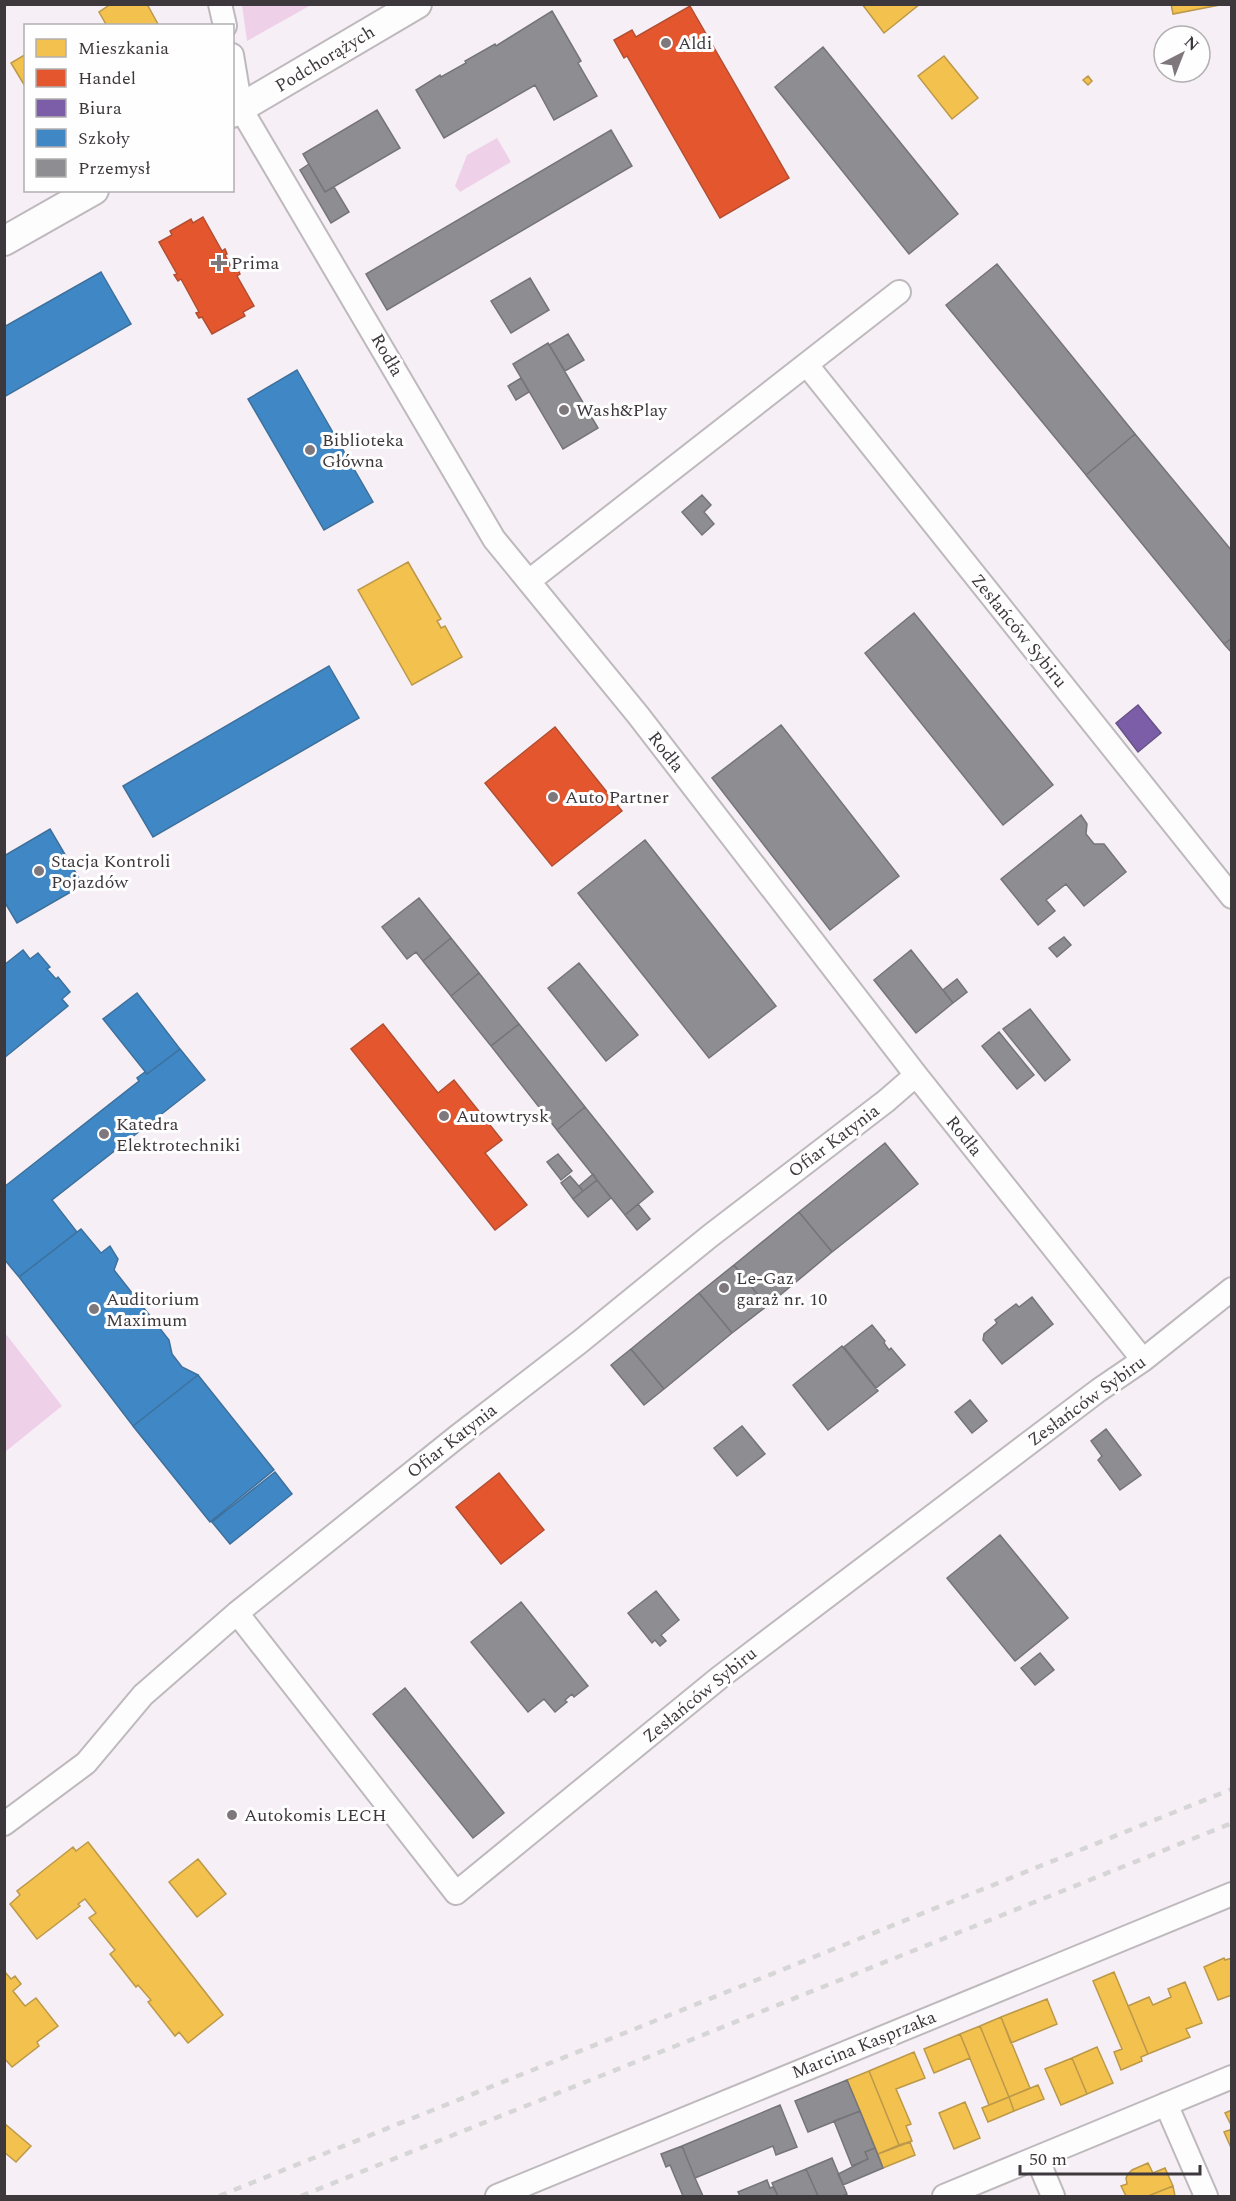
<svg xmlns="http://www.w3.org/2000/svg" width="1236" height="2201" font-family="Spectral,serif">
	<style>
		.green { fill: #efd0e9 }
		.homes { fill: #f2c14e; stroke: #bc9849; stroke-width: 1.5 }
		.shops { fill: #e4572e; stroke: #b24e32; stroke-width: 1.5 }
		.offices { fill: #7b5ea7; stroke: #685387; stroke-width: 1.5 }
		.schools { fill: #3f88c5; stroke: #3e709c; stroke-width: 1.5 }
		.industry { fill: #8d8d92; stroke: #757478; stroke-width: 1.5 }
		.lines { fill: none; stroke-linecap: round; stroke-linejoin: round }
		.minor-casing { stroke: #beb9bd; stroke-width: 26 }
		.tertiary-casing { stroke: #beb9bd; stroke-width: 32 }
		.minor { stroke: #fefdfe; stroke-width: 22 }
		.tertiary { stroke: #fefdfe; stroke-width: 28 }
		.rail { stroke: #d7d6d7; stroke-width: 4.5; stroke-dasharray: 8 8; stroke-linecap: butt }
		.poi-dot { fill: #7e787d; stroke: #fefefe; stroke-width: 2 }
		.labels { text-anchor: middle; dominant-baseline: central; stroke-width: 6; stroke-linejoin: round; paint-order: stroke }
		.poi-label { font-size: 18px; fill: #3d383c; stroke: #fefefe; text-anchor: start }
		.street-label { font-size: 18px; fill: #3d383c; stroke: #fefefe }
	</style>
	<rect width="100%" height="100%" fill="#f6eff5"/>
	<!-- green -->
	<path class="green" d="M242 5V4L311 5 247 41Z
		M497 138 511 162 460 192 455 186 467 155Z
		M5 1333 62 1406 5 1452H4Z"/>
	<!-- homes -->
	<path class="homes" d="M111 4H147L159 26H107L99 12Z
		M862 4H920L884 33Z
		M1171 4H1225L1173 14Z
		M26 54V88L11 63Z
		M944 56 978 98 952 119 918 76Z
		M1088 76 1092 81 1088 85 1083 80Z
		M408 562 441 619 437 621 439 624 441 628 445 626 462 657 412 685 358 590Z
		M88 1842 223 2015 188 2043 179 2032 175 2036 148 2002 151 2000 138 1985 136 1987 110 1954 115 1950 89 1918 96 1913 85 1899 78 1904 80 1906 37 1939 10 1904 20 1895 17 1891 35 1877 73 1847 76 1851Z
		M198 1859 226 1894 197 1917 169 1882Z
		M1224 1958 1225 1960 1232 1958V1995L1218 2000 1204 1967Z
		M5 1972 11 1979 15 1976 21 1984 13 1991 25 2006 36 1998 58 2026 37 2042 39 2046 12 2067 4 2058Z
		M1114 1972 1148 2054 1141 2057 1142 2061 1121 2070 1114 2052 1122 2049 1093 1981Z
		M1185 1982 1202 2023 1186 2029 1190 2037 1148 2054 1128 2006 1149 1997 1153 2005 1171 1997 1168 1989Z
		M1047 1999 1057 2024 1011 2043 1001 2017Z
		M1001 2017 1030 2088 1009 2097 980 2026Z
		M980 2026 1009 2097 989 2105 960 2034Z
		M960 2034 970 2058 934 2073 924 2049Z
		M1097 2047 1113 2083 1087 2094 1072 2058Z
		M914 2052 925 2078 896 2089 911 2124 906 2126 912 2141 899 2145 869 2071Z
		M1072 2058 1087 2094 1061 2105 1045 2069Z
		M869 2071 899 2145 878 2154 847 2080Z
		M1038 2085 1044 2099 1014 2111 1009 2097Z
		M1009 2097 1014 2111 988 2122 982 2108Z
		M965 2102 980 2138 954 2149 939 2113Z
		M1232 2110V2127L1225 2113Z
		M4 2123 31 2146 16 2162 4 2152Z
		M1232 2129V2150L1224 2132Z
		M910 2142 915 2155 883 2168 878 2154Z
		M1148 2163 1153 2173 1165 2168 1173 2186 1148 2196H1126L1121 2186 1127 2184 1126 2178 1128 2174 1132 2170Z
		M1173 2186 1175 2196H1148Z"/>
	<!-- shops -->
	<path class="shops" d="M690 6 789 178 720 218 627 56 624 58 614 40 632 30 636 37Z
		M203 217 222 251 225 249 227 254 225 255 234 272 238 270 240 274 237 276 254 306 243 312 245 316 212 334 202 317 199 318 196 313 199 312 181 279 178 281 174 275 177 274 159 242 172 235 170 231 191 219 193 223Z
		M555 727 622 811 552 866 485 783Z
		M383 1024 438 1093 454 1080 502 1140 485 1153 527 1205 495 1230 351 1049Z
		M499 1473 544 1530 501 1564 456 1507Z"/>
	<!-- offices -->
	<path class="offices" d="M1138 705 1161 733 1138 752 1116 723Z"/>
	<!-- schools -->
	<path class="schools" d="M101 272 131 324 4 397V327Z
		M297 370 373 502 324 530 248 399Z
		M329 666 359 718 153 837 123 786Z
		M50 829 83 885 17 923 4 901V856Z
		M23 950 30 959 38 953 50 967 47 969 56 979 58 977 70 992 62 999 68 1006 4 1058V965Z
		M137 993 180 1049 147 1074 103 1019Z
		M180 1049 205 1080 52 1200 77 1232 19 1277 4 1259V1187L139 1081 137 1078 145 1072 147 1074Z
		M81 1229 101 1253 110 1246 118 1259 114 1270 169 1340 172 1354 182 1367 198 1375 133 1426 19 1277Z
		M198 1375 274 1470 210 1522 133 1426Z
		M275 1472 292 1494 230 1544 212 1522Z"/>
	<!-- industry -->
	<path class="industry" d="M552 11 581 61 578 63 597 96 554 120 535 85 444 138 416 90 440 75 441 77 466 63 465 61 495 44 496 46Z
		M823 47 958 214 909 254 775 87Z
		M377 110 400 148 325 192 303 154Z
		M611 130 632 166 387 310 366 274Z
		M309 164 325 192 334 187 349 212 331 223 300 170Z
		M997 264 1135 434 1086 475 946 305Z
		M530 278 549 310 511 333 491 301Z
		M568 334 584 360 565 371 549 345Z
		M548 343 598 428 563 449 513 364Z
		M521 378 529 392 516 400 508 386Z
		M1135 434 1232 551V638L1224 644 1086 475Z
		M702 495 711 505 704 512 714 524 702 535 682 512Z
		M914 613 1053 785 1003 825 865 653Z
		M1232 638V653L1224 644Z
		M781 725 899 876 830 930 712 778Z
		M1081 815 1087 824 1086 834 1094 844H1104L1126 872 1084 906 1066 884 1046 900 1055 911 1038 925 1001 879Z
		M645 840 776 1006 709 1058 578 893Z
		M419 898 451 938 423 961 416 952 407 959 382 927Z
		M1064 937 1071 945 1057 957 1049 948Z
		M451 938 479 973 451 996 423 961Z
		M911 950 953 1003 916 1033 874 980Z
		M579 963 638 1035 606 1061 548 988Z
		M479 973 519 1024 491 1046 451 996Z
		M957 979 967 992 953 1003 943 990Z
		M1030 1009 1070 1060 1045 1081 1003 1029Z
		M519 1024 585 1107 557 1130 491 1046Z
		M999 1032 1034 1075 1017 1089 982 1046Z
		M585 1107 653 1192 625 1215 557 1130Z
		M885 1143 918 1184 832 1252 799 1212Z
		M558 1154 572 1171 561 1180 547 1162Z
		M593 1174 597 1180 583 1191 579 1186Z
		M570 1176 583 1191 573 1199 561 1183Z
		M597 1180 611 1198 588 1217 573 1199Z
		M638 1204 650 1219 637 1230 625 1215Z
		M799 1212 832 1252 767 1306 734 1265Z
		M734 1265 767 1306 732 1333 699 1293Z
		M699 1293 732 1333 664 1389 631 1349Z
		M1032 1297 1053 1324 1002 1364 983 1340 984 1334 997 1323 995 1320 1016 1304 1019 1307Z
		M872 1325 885 1341 884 1343 889 1350 891 1348 905 1365 876 1388 844 1347Z
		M842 1346 878 1391 828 1430 793 1385Z
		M631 1349 664 1389 644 1405 611 1365Z
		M970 1400 987 1421 972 1433 955 1412Z
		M742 1426 765 1454 737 1476 714 1448Z
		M1106 1429 1141 1475 1120 1490 1098 1460 1102 1456 1091 1441Z
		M1000 1535 1068 1618 1015 1661 947 1578Z
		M656 1591 679 1620 661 1635 666 1641 660 1646 655 1640 652 1643 628 1613Z
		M521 1602 588 1686 574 1697 572 1694 565 1700 567 1702 555 1712 544 1699 528 1712 471 1642Z
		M1040 1653 1054 1670 1035 1685 1021 1668Z
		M405 1688 504 1813 473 1838 373 1714Z
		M847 2080 860 2111 808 2132 795 2101Z
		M780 2105 797 2147 776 2155 773 2146 695 2178 682 2146Z
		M860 2111 875 2148 865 2152 868 2159 852 2166 834 2121Z
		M682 2146 695 2178 703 2196H683L670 2165 666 2167 661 2154Z
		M875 2148 883 2168 843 2185 838 2174 868 2159 865 2152Z
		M832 2158 847 2194 842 2196H818L806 2169Z
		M806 2169 818 2196H778L772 2183Z
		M767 2180 770 2188 773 2187 778 2196H740L738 2192Z"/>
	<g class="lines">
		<defs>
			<path id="minor" d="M220 4 225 26
				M232 55 241 109 494 539 638 715 916 1075 1143 1360
				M807 365 1232 897
				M529 581 899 292
				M237 1613 456 1893 719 1678 1099 1390 1143 1360 1232 1289
				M4 1824 86 1763 143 1695 237 1613 458 1436 581 1341 710 1236 886 1101 916 1075
				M1166 2104 1206 2196
				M1037 2158 1053 2196
				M497 2196 1232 1894
				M944 2196 1232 2077"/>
			<path id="tertiary" d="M232 113 417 4
				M4 241 94 190"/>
		</defs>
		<!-- minor casing -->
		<use href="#minor" class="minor-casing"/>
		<!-- tertiary casing -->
		<use href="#tertiary" class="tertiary-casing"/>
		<!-- minor -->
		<use href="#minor" class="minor"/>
		<!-- tertiary -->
		<use href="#tertiary" class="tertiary"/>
		<!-- rail -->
		<path class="rail" d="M219 2196 1232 1789
			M301 2196 1232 1823"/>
	</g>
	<!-- markers -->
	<g class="poi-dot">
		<circle cx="666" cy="43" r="6"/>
		<path d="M216 254h6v6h6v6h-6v6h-6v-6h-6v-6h6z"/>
		<circle cx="564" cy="410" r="6"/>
		<circle cx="310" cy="450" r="6"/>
		<circle cx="553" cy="797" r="6"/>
		<circle cx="39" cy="871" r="6"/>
		<circle cx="444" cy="1116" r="6"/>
		<circle cx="104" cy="1134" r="6"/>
		<circle cx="724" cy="1288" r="6"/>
		<circle cx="94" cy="1309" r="6"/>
		<circle cx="232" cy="1815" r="6"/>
	</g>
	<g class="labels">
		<!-- poi labels -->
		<g class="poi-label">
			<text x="678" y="43">Aldi</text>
			<text x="231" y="263">Prima</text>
			<text x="576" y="410">Wash&amp;Play</text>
			<text x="322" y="440">Biblioteka<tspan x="322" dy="21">Główna</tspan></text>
			<text x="565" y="797">Auto Partner</text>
			<text x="51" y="861">Stacja Kontroli<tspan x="51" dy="21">Pojazdów</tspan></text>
			<text x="456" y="1116">Autowtrysk</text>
			<text x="116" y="1124">Katedra<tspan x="116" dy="21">Elektrotechniki</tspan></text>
			<text x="736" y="1278">Le-Gaz<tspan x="736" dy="21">garaż nr. 10</tspan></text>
			<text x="106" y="1299">Auditorium<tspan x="106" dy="21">Maximum</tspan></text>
			<text x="244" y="1815">Autokomis LECH</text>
		</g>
		<!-- street labels -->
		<g class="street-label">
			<text transform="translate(325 59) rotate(-31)">Podchorążych</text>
			<text transform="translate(387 355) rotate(60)">Rodła</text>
			<text transform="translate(1019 631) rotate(51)">Zesłańców Sybiru</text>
			<text transform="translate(666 752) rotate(52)">Rodła</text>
			<text transform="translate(964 1136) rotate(51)">Rodła</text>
			<text transform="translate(834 1141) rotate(-37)">Ofiar Katynia</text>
			<text transform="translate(1087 1401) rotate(-36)">Zesłańców Sybiru</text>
			<text transform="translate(452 1441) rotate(-38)">Ofiar Katynia</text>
			<text transform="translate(700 1695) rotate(-39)">Zesłańców Sybiru</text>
			<text transform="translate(864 2045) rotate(-22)">Marcina Kasprzaka</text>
		</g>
	</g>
	<!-- border -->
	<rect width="1236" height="2201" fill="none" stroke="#3d383c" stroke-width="12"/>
	<!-- legend -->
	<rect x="24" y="24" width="210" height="168" fill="#fefefe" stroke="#b1afb0" stroke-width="1.5"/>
	<rect x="36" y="39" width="30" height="18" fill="#f2c14e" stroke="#b1afb0" stroke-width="1.5"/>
	<text x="78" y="54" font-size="18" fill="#3d383c">Mieszkania</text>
	<rect x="36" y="69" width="30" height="18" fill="#e4572e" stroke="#b1afb0" stroke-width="1.5"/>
	<text x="78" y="84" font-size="18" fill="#3d383c">Handel</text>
	<rect x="36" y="99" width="30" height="18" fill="#7b5ea7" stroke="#b1afb0" stroke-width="1.5"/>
	<text x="78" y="114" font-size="18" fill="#3d383c">Biura</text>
	<rect x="36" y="129" width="30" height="18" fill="#3f88c5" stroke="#b1afb0" stroke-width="1.5"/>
	<text x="78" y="144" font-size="18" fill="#3d383c">Szkoły</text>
	<rect x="36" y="159" width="30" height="18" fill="#8d8d92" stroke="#b1afb0" stroke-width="1.5"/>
	<text x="78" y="174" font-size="18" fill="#3d383c">Przemysł</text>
	<!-- north arrow -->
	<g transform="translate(1182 54) rotate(42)"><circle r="28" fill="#fefefe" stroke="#b1afb0" stroke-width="1.5"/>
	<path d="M0-4.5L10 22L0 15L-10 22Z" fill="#7e787d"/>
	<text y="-9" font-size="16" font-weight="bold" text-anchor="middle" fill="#3d383c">N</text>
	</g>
	<!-- scale -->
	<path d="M1020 2165v9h180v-9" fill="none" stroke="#3d383c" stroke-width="3"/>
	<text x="1029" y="2165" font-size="18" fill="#3d383c" stroke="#fefefe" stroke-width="4.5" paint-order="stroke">50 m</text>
</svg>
